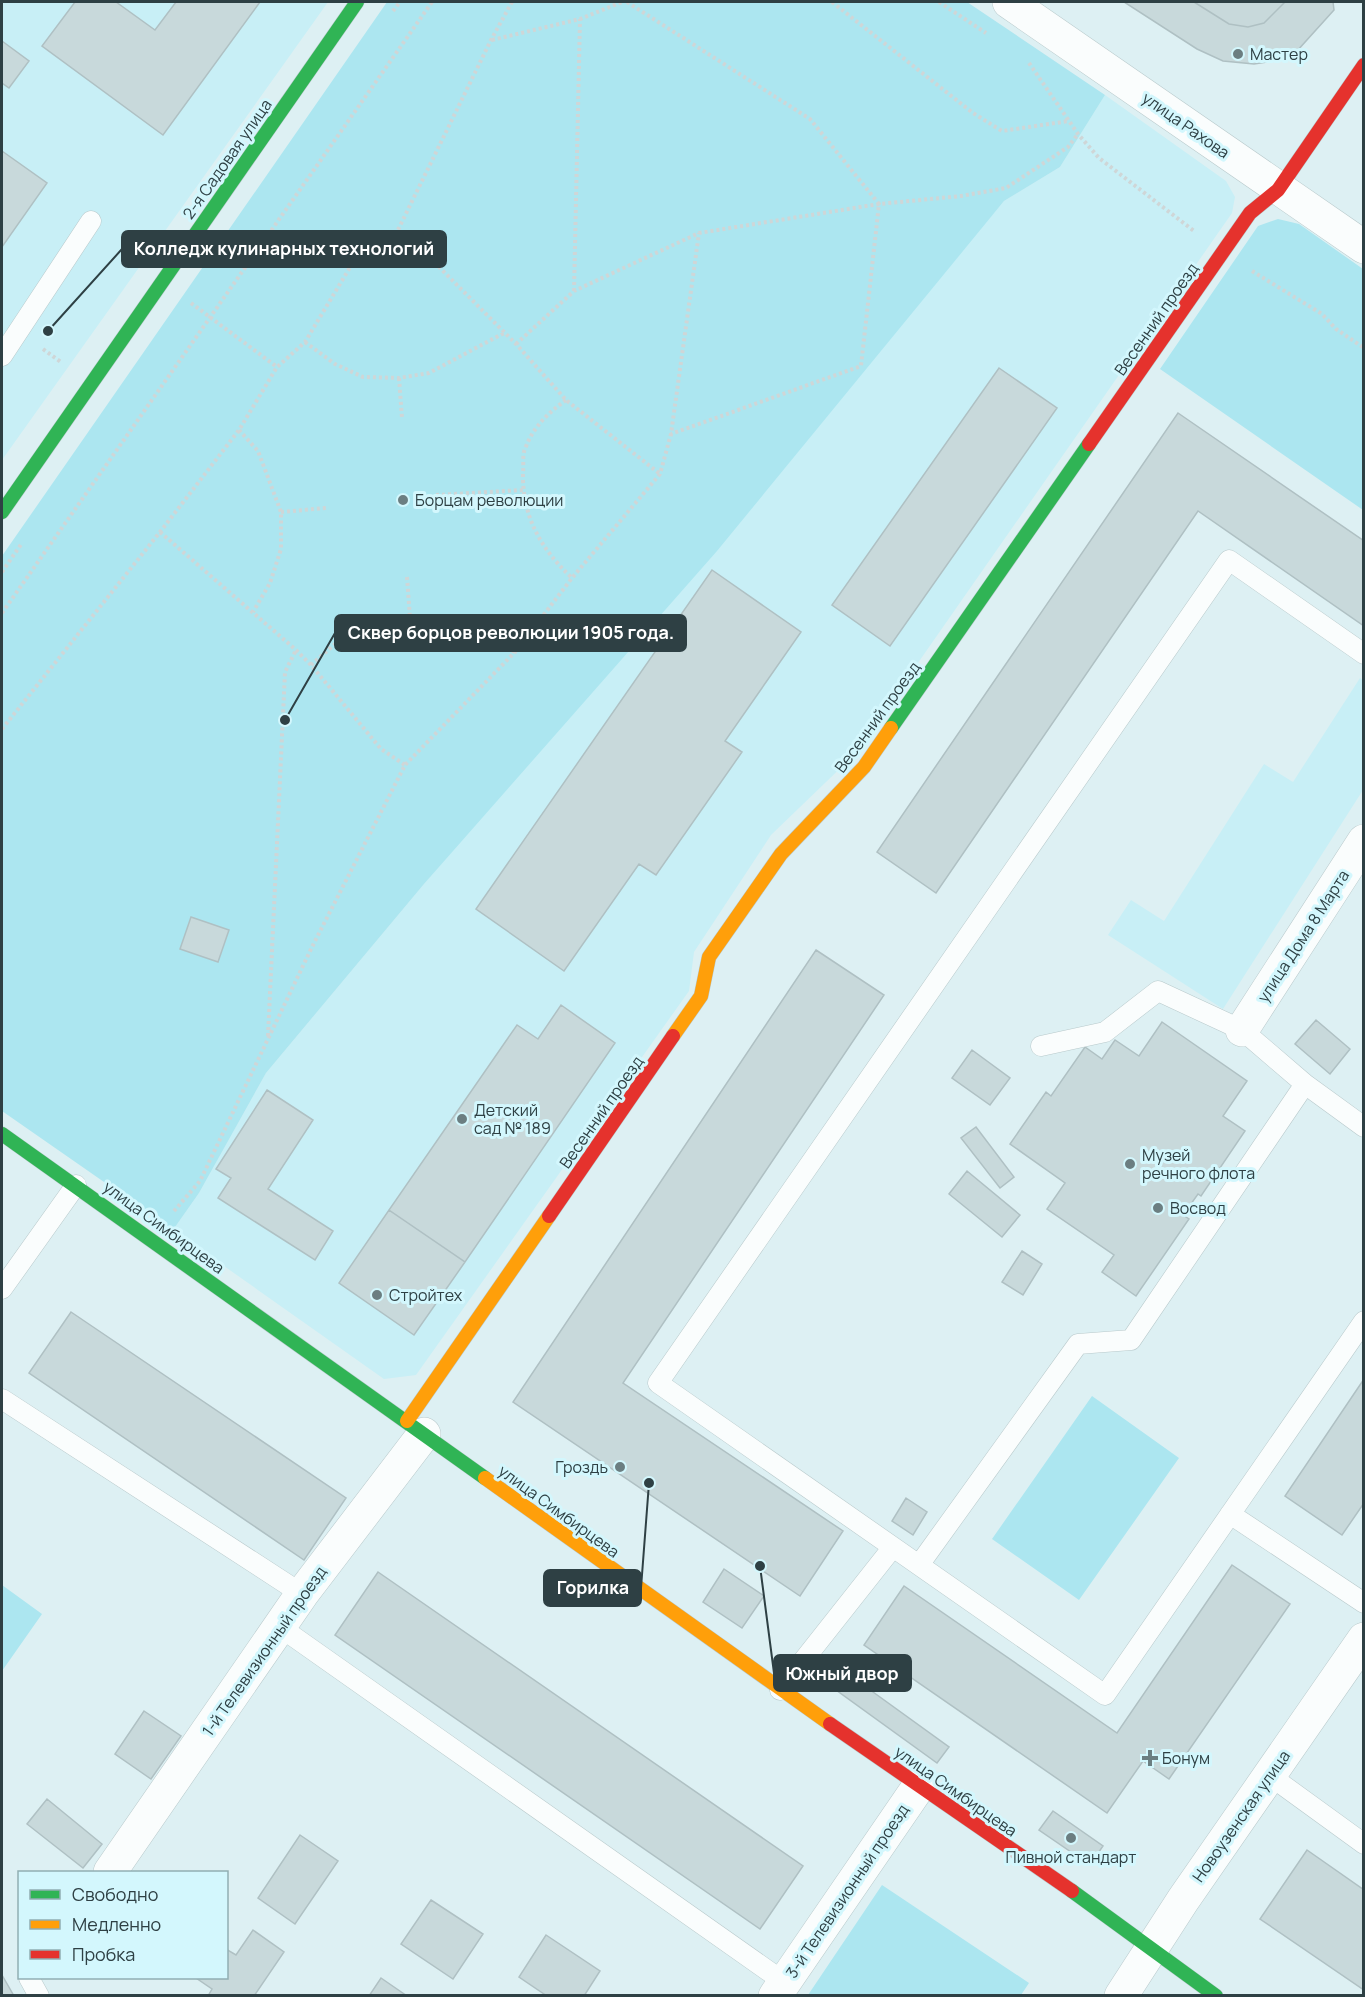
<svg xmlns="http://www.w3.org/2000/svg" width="1365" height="1997" font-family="Manrope,sans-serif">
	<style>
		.built { fill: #c8eff6 }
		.green { fill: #ace6f0 }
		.building { fill: #c8d9db; stroke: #afc0c3; stroke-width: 1.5 }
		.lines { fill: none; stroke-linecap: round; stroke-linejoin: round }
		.lane-casing { stroke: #b8c9cb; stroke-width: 21 }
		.street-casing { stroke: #b8c9cb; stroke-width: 34 }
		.fast-casing { stroke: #b8c9cb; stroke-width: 15 }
		.slow-casing { stroke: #b8c9cb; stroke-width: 15 }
		.jam-casing { stroke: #b8c9cb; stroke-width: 15 }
		.path { stroke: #cfd6d7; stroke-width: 4; stroke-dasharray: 3 3; stroke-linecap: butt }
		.lane { stroke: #fafdfd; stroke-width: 20 }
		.street { stroke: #fafdfd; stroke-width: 33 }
		.fast { stroke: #30b455; stroke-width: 14 }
		.slow { stroke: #ff9f0a; stroke-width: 14 }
		.jam { stroke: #e5322d; stroke-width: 14 }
		.poi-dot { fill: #6b7e81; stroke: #d3f7fd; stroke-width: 2 }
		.labels { text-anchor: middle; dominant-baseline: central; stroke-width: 6; stroke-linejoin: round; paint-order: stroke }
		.poi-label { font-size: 16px; fill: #2e4044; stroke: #d3f7fd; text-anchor: start }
		.street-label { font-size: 16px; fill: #2e4044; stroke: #d3f7fd }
		.leader { fill: none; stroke: #2e4044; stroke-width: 2 }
		.callout-dot { fill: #2e4044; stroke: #d3f7fd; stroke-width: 2 }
		.callout { fill: #2e4044; stroke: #2e4044; stroke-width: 2 }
		.callout-label { font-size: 18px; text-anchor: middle; font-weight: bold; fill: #fff }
	</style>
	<rect width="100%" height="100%" fill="#ddf0f3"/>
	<!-- built -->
	<path class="built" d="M2 2H328L2 460Z
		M1105 95 1226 181 1235 197 1232 213 853 756 771 835 694 952 689 991 416 1375 384 1379 173 1230 199 1193 266 1073 424 884 1004 201 1060 167Z
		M1360 678 1364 681 1363 790 1223 1009 1108 935 1131 900 1164 921 1264 764 1293 782Z"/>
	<!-- green -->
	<path class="green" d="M387 2H967L1105 95 1060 167 1004 201 717 551 424 884 266 1073 199 1193 173 1230 2 1111V556Z
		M1278 219 1299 224 1363 269V510L1160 369 1258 226Z
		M1092 1396 1179 1458 1079 1600 992 1539Z
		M2 1585 42 1614 2 1671Z
		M882 1885 1029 1983 1021 1995H808Z"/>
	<!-- building -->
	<path class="building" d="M75 2H116L155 30 176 2H260L163 135 42 46Z
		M1124 2H1194L1229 24 1248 27 1264 23 1285 2H1333L1334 10 1296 52 1274 61 1254 64 1223 61 1197 49Z
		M1194 2H1285L1264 23 1248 27 1229 24Z
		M2 41 29 61 9 88 2 83Z
		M2 151 47 183 2 247Z
		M999 368 1057 408 890 646 832 605Z
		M1178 413 1364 541V626L1198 511 936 893 877 852Z
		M712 570 801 632 725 741 742 752 656 875 639 864 564 971 476 909Z
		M191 917 229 930 218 962 180 949Z
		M816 950 884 995 623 1383 843 1531 800 1596 513 1402Z
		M561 1005 615 1043 465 1262 389 1210 517 1025 538 1039Z
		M1316 1020 1350 1049 1330 1074 1295 1044Z
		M1162 1022 1247 1081 1223 1116 1245 1131 1201 1196 1198 1194 1183 1215 1189 1219 1136 1296 1102 1272 1114 1255 1047 1209 1065 1183 1010 1144 1046 1092 1051 1096 1085 1047 1102 1059 1115 1040 1139 1056Z
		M972 1050 1010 1078 990 1105 952 1078Z
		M267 1090 313 1120 268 1189 333 1231 315 1260 218 1198 231 1178 216 1169Z
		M976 1127 1014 1177 1000 1188 961 1138Z
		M967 1171 1020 1215 1002 1237 949 1194Z
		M389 1210 465 1262 414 1335 339 1283Z
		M1022 1251 1042 1264 1023 1295 1002 1282Z
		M71 1312 346 1498 304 1560 29 1373Z
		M1364 1379V1503L1342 1535 1285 1496Z
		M906 1498 927 1512 913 1535 892 1521Z
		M1232 1565 1290 1604 1169 1779 1143 1761 1107 1813 864 1645 904 1586 1117 1733Z
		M724 1569 764 1596 742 1628 703 1602Z
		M378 1572 803 1866 760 1929 335 1635Z
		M837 1666 949 1747 937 1763 825 1682Z
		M144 1711 181 1736 151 1779 115 1754Z
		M47 1799 102 1844 83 1868 27 1824Z
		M1053 1811 1103 1846 1090 1865 1039 1830Z
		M300 1835 338 1861 295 1924 258 1898Z
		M1307 1850 1364 1890V1990L1260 1919Z
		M431 1900 483 1934 453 1979 401 1944Z
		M253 1930 284 1952 254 1996H208L212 1989 196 1978H226V1949L236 1955Z
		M546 1935 600 1971 584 1996H547L519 1977Z
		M2 1975 14 1996H2Z
		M381 1978 407 1996H369Z"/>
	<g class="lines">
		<defs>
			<path id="lane" d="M2 356 91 221
				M1364 654 1229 560 658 1383 1105 1695 1364 1321
				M1041 1046 1105 1032 1158 991 1242 1030 1305 1084 1364 1127
				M2 1289 76 1185
				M2 1399 302 1594
				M1230 1514 1364 1603
				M919 1565 1078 1344 1131 1340 1305 1084
				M280 1627 784 1982
				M780 1690 893 1547
				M1269 1775 1364 1844
				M29 1978 39 1996"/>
			<path id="street" d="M1009 2 1364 247
				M1242 1030 1364 841
				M110 1872 302 1594 424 1434
				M775 1996 919 1786
				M1121 1996 1183 1900 1364 1639"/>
			<path id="fast" d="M2 512 357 2
				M891 728 1089 444
				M2 1134 485 1478
				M1072 1891 1216 1996"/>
			<path id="slow" d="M673 1036 701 996 709 957 781 854 864 767 891 728
				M407 1421 549 1216
				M485 1478 830 1724"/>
			<path id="jam" d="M1089 444 1250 213 1278 190 1364 65
				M549 1216 673 1036
				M830 1724 1072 1891"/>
		</defs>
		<!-- lane casing -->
		<use href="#lane" class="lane-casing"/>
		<!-- street casing -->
		<use href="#street" class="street-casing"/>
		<!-- fast casing -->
		<use href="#fast" class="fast-casing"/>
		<!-- slow casing -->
		<use href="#slow" class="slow-casing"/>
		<!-- jam casing -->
		<use href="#jam" class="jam-casing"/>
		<!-- path -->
		<path class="path" d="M627 2 810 119 879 204 861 366 671 434
			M832 2 973 113 1002 131 1069 121
			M939 2 986 33
			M393 11 400 2
			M492 40 580 19 622 2
			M1029 63 1078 134 1099 158 1194 231
			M395 236 418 246 516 344 566 400 660 474
			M1252 271 1322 314 1336 329 1364 348
			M574 291 580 19
			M191 303 277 367
			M305 342 335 364 363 377 399 378 429 373 504 333
			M516 344 574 291 699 233 879 204 961 196 1006 188 1068 147 1078 134
			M43 349 61 362
			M399 378 402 418
			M566 400C548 413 533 427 525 449 522 455 524 465 523 472 522 516 540 548 572 578
			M239 430 258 451 281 512V549L270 583 253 612
			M436 495 523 490
			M281 512 326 508
			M160 532 296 650 311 665 381 749 405 765
			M2 572 22 543
			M407 577 410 618
			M2 613 432 2
			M311 665 336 643 374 622 410 618 450 621 515 652
			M2 729 160 532 239 430 277 367 305 342 367 239 395 236 491 40 512 2
			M268 1036 285 672 296 650
			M174 1211 200 1181 312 947 405 765 515 652 572 578 660 474 671 434 699 233"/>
		<!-- lane -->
		<use href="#lane" class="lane"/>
		<!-- street -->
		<use href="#street" class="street"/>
		<!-- fast -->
		<use href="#fast" class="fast"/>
		<!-- slow -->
		<use href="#slow" class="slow"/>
		<!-- jam -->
		<use href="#jam" class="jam"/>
	</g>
	<!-- markers -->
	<g class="poi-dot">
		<circle cx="1238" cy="54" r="6"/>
		<circle cx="403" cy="500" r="6"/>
		<circle cx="462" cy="1119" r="6"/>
		<circle cx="1130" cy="1164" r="6"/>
		<circle cx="1158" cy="1208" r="6"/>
		<circle cx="377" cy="1295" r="6"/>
		<circle cx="620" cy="1467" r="6"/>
		<path d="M1147 1749h6v6h6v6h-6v6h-6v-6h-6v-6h6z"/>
		<circle cx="1071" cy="1838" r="6"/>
	</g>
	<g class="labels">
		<!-- poi labels -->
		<g class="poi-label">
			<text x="1250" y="54">Мастер</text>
			<text x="415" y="500">Борцам революции</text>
			<text x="474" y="1110">Детский<tspan x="474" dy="18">сад № 189</tspan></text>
			<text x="1142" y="1155">Музей<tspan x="1142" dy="18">речного флота</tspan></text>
			<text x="1170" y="1208">Восвод</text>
			<text x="389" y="1295">Стройтех</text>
			<text x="608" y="1467" text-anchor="end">Гроздь</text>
			<text x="1162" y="1758">Бонум</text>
			<text x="1071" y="1857" text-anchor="middle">Пивной стандарт</text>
		</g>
		<!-- street labels -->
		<g class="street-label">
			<text transform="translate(1186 125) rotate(35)">улица Рахова</text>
			<text transform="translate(227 159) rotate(-55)">2-я Садовая улица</text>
			<text transform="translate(1156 319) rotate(-55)">Весенний проезд</text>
			<text transform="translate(877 717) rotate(-54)">Весенний проезд</text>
			<text transform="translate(1303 936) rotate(-57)">улица Дома 8 Марта</text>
			<text transform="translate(601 1112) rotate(-55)">Весенний проезд</text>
			<text transform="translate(164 1227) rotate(36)">улица Симбирцева</text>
			<text transform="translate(559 1511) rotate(36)">улица Симбирцева</text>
			<text transform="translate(264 1651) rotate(-55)">1-й Телевизионный проезд</text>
			<text transform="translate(956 1791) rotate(35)">улица Симбирцева</text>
			<text transform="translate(1241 1816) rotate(-55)">Новоузенская улица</text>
			<text transform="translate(847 1891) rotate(-56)">3-й Телевизионный проезд</text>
		</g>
	</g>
	<!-- callouts -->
	<path class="leader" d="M48 331L122 249M285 720L335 633M649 1483L641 1588M760 1566L774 1673"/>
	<g class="callout-dot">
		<circle cx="48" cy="331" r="6"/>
		<circle cx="285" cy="720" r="6"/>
		<circle cx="649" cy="1483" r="6"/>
		<circle cx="760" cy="1566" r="6"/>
	</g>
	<g class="callout">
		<rect x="122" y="231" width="324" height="36" rx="6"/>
		<rect x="335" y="615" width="351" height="36" rx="6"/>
		<rect x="544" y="1570" width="97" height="36" rx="6"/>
		<rect x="774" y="1655" width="137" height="36" rx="6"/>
	</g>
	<g class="callout-label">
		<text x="284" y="255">Колледж кулинарных технологий</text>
		<text x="511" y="639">Сквер борцов революции 1905 года.</text>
		<text x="593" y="1594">Горилка</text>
		<text x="842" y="1680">Южный двор</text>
	</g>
	<!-- border -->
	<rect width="1365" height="1997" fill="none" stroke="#2e4044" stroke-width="6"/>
	<!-- legend -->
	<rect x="18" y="1871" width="210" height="108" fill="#d3f7fd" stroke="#91aeb3" stroke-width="1.5"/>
	<rect x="30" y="1890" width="30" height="9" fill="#30b455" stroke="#91aeb3" stroke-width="1.5"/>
	<text x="72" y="1901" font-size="18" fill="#2e4044">Свободно</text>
	<rect x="30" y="1920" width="30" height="9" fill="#ff9f0a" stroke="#91aeb3" stroke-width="1.5"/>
	<text x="72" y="1931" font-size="18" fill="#2e4044">Медленно</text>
	<rect x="30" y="1950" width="30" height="9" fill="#e5322d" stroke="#91aeb3" stroke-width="1.5"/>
	<text x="72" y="1961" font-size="18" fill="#2e4044">Пробка</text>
</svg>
